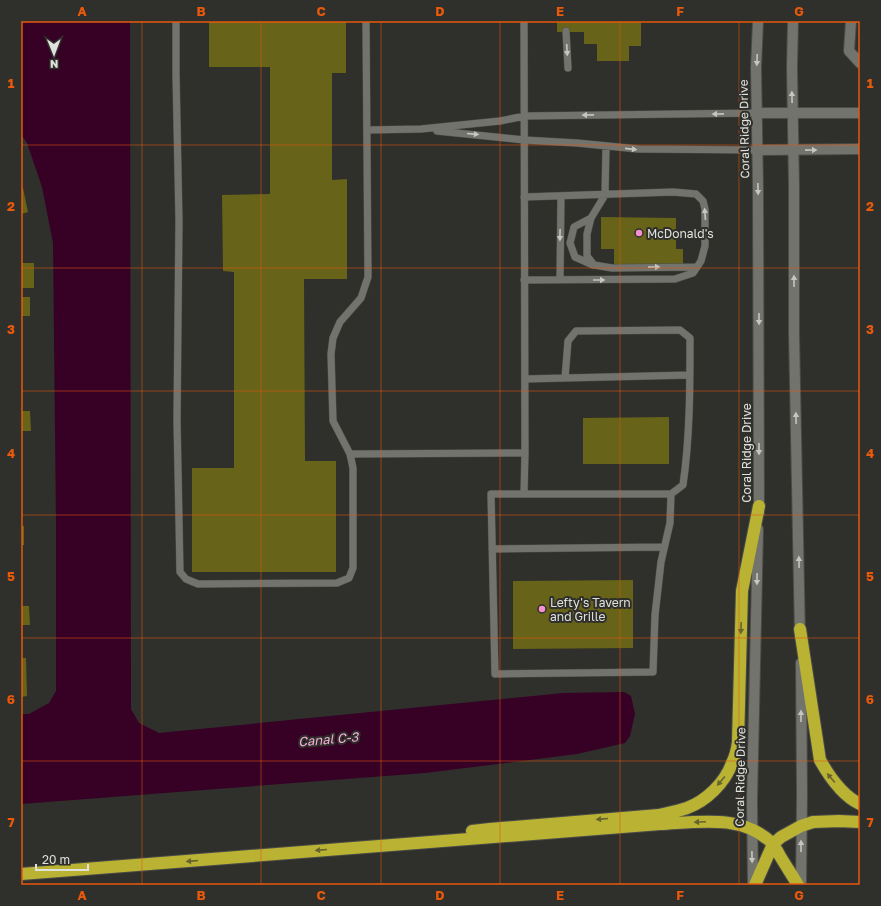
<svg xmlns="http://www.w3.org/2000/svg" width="881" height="906" font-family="'Golos Text',sans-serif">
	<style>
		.water { fill: #370126 }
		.building { fill: #676319 }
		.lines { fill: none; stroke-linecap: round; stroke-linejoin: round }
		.service-casing { stroke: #4b4b48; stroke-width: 8 }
		.minor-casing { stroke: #4b4b48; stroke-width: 12 }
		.secondary-casing { stroke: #4b4b48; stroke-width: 12 }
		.motorway-casing { stroke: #4b4b48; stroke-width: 14 }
		.service { stroke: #73736e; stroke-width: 7 }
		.minor { stroke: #73736e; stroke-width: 10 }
		.secondary { stroke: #73736e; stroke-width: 10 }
		.motorway { stroke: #b9b233; stroke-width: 12 }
		.oneway { fill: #c5c5c1 }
		.oneway2 { fill: #66632e }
		.grid { fill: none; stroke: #e8590c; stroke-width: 1; stroke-opacity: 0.55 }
		.poi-dot { fill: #f790ce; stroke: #2f2f2b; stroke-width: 1.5 }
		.labels { text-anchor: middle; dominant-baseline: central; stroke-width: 4; stroke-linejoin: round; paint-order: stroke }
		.street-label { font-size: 12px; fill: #e0e0dd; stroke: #2f2f2b }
		.poi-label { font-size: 12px; fill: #e0e0dd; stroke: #2f2f2b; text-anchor: start }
		.water-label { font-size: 13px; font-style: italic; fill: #f6aed8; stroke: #2f2f2b }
		.neatline { fill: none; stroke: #e8590c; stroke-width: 1.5 }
		.grid-label { font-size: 13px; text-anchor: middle; font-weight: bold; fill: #e8590c }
	</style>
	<rect width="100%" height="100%" fill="#2f2f2b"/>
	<!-- water -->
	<path class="water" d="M21 21H130L131 709 139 723 159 733 563 693 624 692 631 696 635 714 630 736 625 743 577 754 425 773 21 804V714H29L49 703 56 691V523L53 243 42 187 27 143 21 134Z"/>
	<!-- building -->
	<path class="building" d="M209 21H346V73H332V180L347 179V279H304L305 461H336V572H192V468H234V272L223 271 222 195 270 194V67H209Z
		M557 21H641V46H629V61H597V44H584V32H557Z
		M21 188H23L28 212 21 214Z
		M601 217 676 218V249H683V266H614V249H601Z
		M21 263H34V288H21Z
		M21 297H30V316H21Z
		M21 411H30L31 431H21Z
		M669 417V464H583V418Z
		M21 526H24V545H21Z
		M633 580V648L513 649V581Z
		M21 606H29L30 625H21Z
		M21 658H26L27 696 21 697Z"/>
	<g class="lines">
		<defs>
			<path id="service" d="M176 21V74L179 221 177 420 180 572 186 579 198 584 337 583 349 578 353 568V468L350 454 333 421 331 354 333 338 340 322 361 298 368 277 366 21
				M524 21 525 453 524 494H491L495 674 653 672 655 615 661 562 670 523 671 494H524
				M566 31 568 68
				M367 130 421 129 500 121 525 116 757 113
				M437 131 524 140 577 143 638 149 758 150
				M606 146 605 195 591 218 587 234V256L594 265 612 268 697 267
				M524 197 673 192 696 194 703 201 705 209V246L701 261 693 273 675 279 524 280
				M591 218 574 227 570 243 575 257 593 265
				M560 280 561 196
				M565 378 690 375
				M525 379 565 378 568 341 576 331 680 330 690 338C690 387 690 437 683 485L671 494
				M350 454 525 453
				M492 549 664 547"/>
			<path id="minor" d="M851 21 849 51 860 63
				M757 113H860
				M758 150 860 149"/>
			<path id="secondary" d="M758 21 756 68 758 188 759 513
				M793 21 792 68 794 187V334L800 637
				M801 663 802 795 801 885
				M753 885 752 801 758 529"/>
			<path id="motorway" d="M800 629 820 760C829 776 843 796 860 804
				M472 831 490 829 659 815C668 813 678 811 687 808 706 801 725 783 732 763 735 757 737 750 738 742L742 591 759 506
				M21 874 660 824C699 822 742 814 772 843 775 847 778 852 780 856 786 866 792 875 798 885
				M755 885 773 844 781 837 801 826 813 822 839 821 860 822"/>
		</defs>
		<!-- service casing -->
		<use href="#service" class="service-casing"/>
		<!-- minor casing -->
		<use href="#minor" class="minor-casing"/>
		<!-- secondary casing -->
		<use href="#secondary" class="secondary-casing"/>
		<!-- motorway casing -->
		<use href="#motorway" class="motorway-casing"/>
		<!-- service -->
		<use href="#service" class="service"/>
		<!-- minor -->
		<use href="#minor" class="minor"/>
		<!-- secondary -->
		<use href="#secondary" class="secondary"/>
		<!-- motorway -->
		<use href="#motorway" class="motorway"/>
	</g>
	<!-- one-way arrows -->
	<defs><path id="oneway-solid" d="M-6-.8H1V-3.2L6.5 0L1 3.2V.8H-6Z"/></defs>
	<g class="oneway">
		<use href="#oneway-solid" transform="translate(567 50) rotate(87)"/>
		<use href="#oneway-solid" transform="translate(757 60) rotate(92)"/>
		<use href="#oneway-solid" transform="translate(792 97) rotate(-91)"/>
		<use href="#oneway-solid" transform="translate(718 114) rotate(179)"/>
		<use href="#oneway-solid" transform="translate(588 115) rotate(179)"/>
		<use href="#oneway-solid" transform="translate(473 134) rotate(5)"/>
		<use href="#oneway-solid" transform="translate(631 149) rotate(6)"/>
		<use href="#oneway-solid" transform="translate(811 150) rotate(-1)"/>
		<use href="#oneway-solid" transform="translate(758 189) rotate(89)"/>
		<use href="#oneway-solid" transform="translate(705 214) rotate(-94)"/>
		<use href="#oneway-solid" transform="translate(560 235) rotate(91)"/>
		<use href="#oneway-solid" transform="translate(654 267) rotate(-1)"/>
		<use href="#oneway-solid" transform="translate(599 280)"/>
		<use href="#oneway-solid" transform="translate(794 281) rotate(-90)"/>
		<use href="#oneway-solid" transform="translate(759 319) rotate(90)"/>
		<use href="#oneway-solid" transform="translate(796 418) rotate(-91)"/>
		<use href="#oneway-solid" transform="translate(759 449) rotate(90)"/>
		<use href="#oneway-solid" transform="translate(799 562) rotate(-91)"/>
		<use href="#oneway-solid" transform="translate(757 579) rotate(91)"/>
		<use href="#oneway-solid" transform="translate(801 716) rotate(-90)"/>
		<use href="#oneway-solid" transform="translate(801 846) rotate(-90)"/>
		<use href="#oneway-solid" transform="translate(752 857) rotate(89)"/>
	</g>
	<g class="oneway2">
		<use href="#oneway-solid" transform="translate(741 628) rotate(92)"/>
		<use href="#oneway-solid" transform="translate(831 778) rotate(-130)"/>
		<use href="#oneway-solid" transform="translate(721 781) rotate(130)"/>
		<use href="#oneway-solid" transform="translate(602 819) rotate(175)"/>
		<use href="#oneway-solid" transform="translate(700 822) rotate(177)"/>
		<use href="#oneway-solid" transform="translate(321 850) rotate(175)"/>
		<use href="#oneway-solid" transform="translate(192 861) rotate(175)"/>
	</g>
	<!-- grid -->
	<path class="grid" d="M142 21V885M261 21V885M381 21V885M500 21V885M620 21V885M739 21V885M21 145H860M21 268H860M21 391H860M21 515H860M21 638H860M21 761H860"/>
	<!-- markers -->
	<g class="poi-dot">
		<circle cx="639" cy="233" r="4"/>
		<circle cx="542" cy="609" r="4"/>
	</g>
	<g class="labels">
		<!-- street labels -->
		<g class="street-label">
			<text transform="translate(744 129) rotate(-91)">Coral Ridge Drive</text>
			<text transform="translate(746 453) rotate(-90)">Coral Ridge Drive</text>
			<text transform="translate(740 777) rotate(-89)">Coral Ridge Drive</text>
		</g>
		<!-- poi labels -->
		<g class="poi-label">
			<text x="647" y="233">McDonald's</text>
			<text x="550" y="602">Lefty's Tavern<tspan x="550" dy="14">and Grille</tspan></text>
		</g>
		<!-- water labels -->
		<g class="water-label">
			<text transform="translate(328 739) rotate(-5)">Canal C-3</text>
		</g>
	</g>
	<!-- border -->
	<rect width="881" height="906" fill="none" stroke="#2f2f2b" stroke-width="44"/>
	<!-- north arrow -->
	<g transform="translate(54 54) rotate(179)" stroke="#2f2f2b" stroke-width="3" paint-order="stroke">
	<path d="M0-3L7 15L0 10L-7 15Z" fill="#e0e0dd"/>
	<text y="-6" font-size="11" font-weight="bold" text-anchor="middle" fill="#e0e0dd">N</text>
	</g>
	<!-- scale -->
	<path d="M36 864v6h52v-6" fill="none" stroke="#e0e0dd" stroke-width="2"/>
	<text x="42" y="864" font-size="12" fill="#e0e0dd" stroke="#2f2f2b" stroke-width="3" paint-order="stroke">20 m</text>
	<rect x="22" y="22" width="837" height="862" class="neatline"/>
	<g class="grid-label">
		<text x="82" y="16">A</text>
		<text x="201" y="16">B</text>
		<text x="321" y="16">C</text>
		<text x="440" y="16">D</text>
		<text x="560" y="16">E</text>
		<text x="680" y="16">F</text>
		<text x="799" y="16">G</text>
		<text x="11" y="88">1</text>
		<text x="870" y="88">1</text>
		<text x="11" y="211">2</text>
		<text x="870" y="211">2</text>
		<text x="11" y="334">3</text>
		<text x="870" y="334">3</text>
		<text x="11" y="458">4</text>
		<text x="870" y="458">4</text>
		<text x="11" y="581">5</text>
		<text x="870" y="581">5</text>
		<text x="11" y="704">6</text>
		<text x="870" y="704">6</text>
		<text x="11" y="827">7</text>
		<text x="870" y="827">7</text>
		<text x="82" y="900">A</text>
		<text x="201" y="900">B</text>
		<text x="321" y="900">C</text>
		<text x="440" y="900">D</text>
		<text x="560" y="900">E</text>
		<text x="680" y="900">F</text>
		<text x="799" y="900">G</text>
	</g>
</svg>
